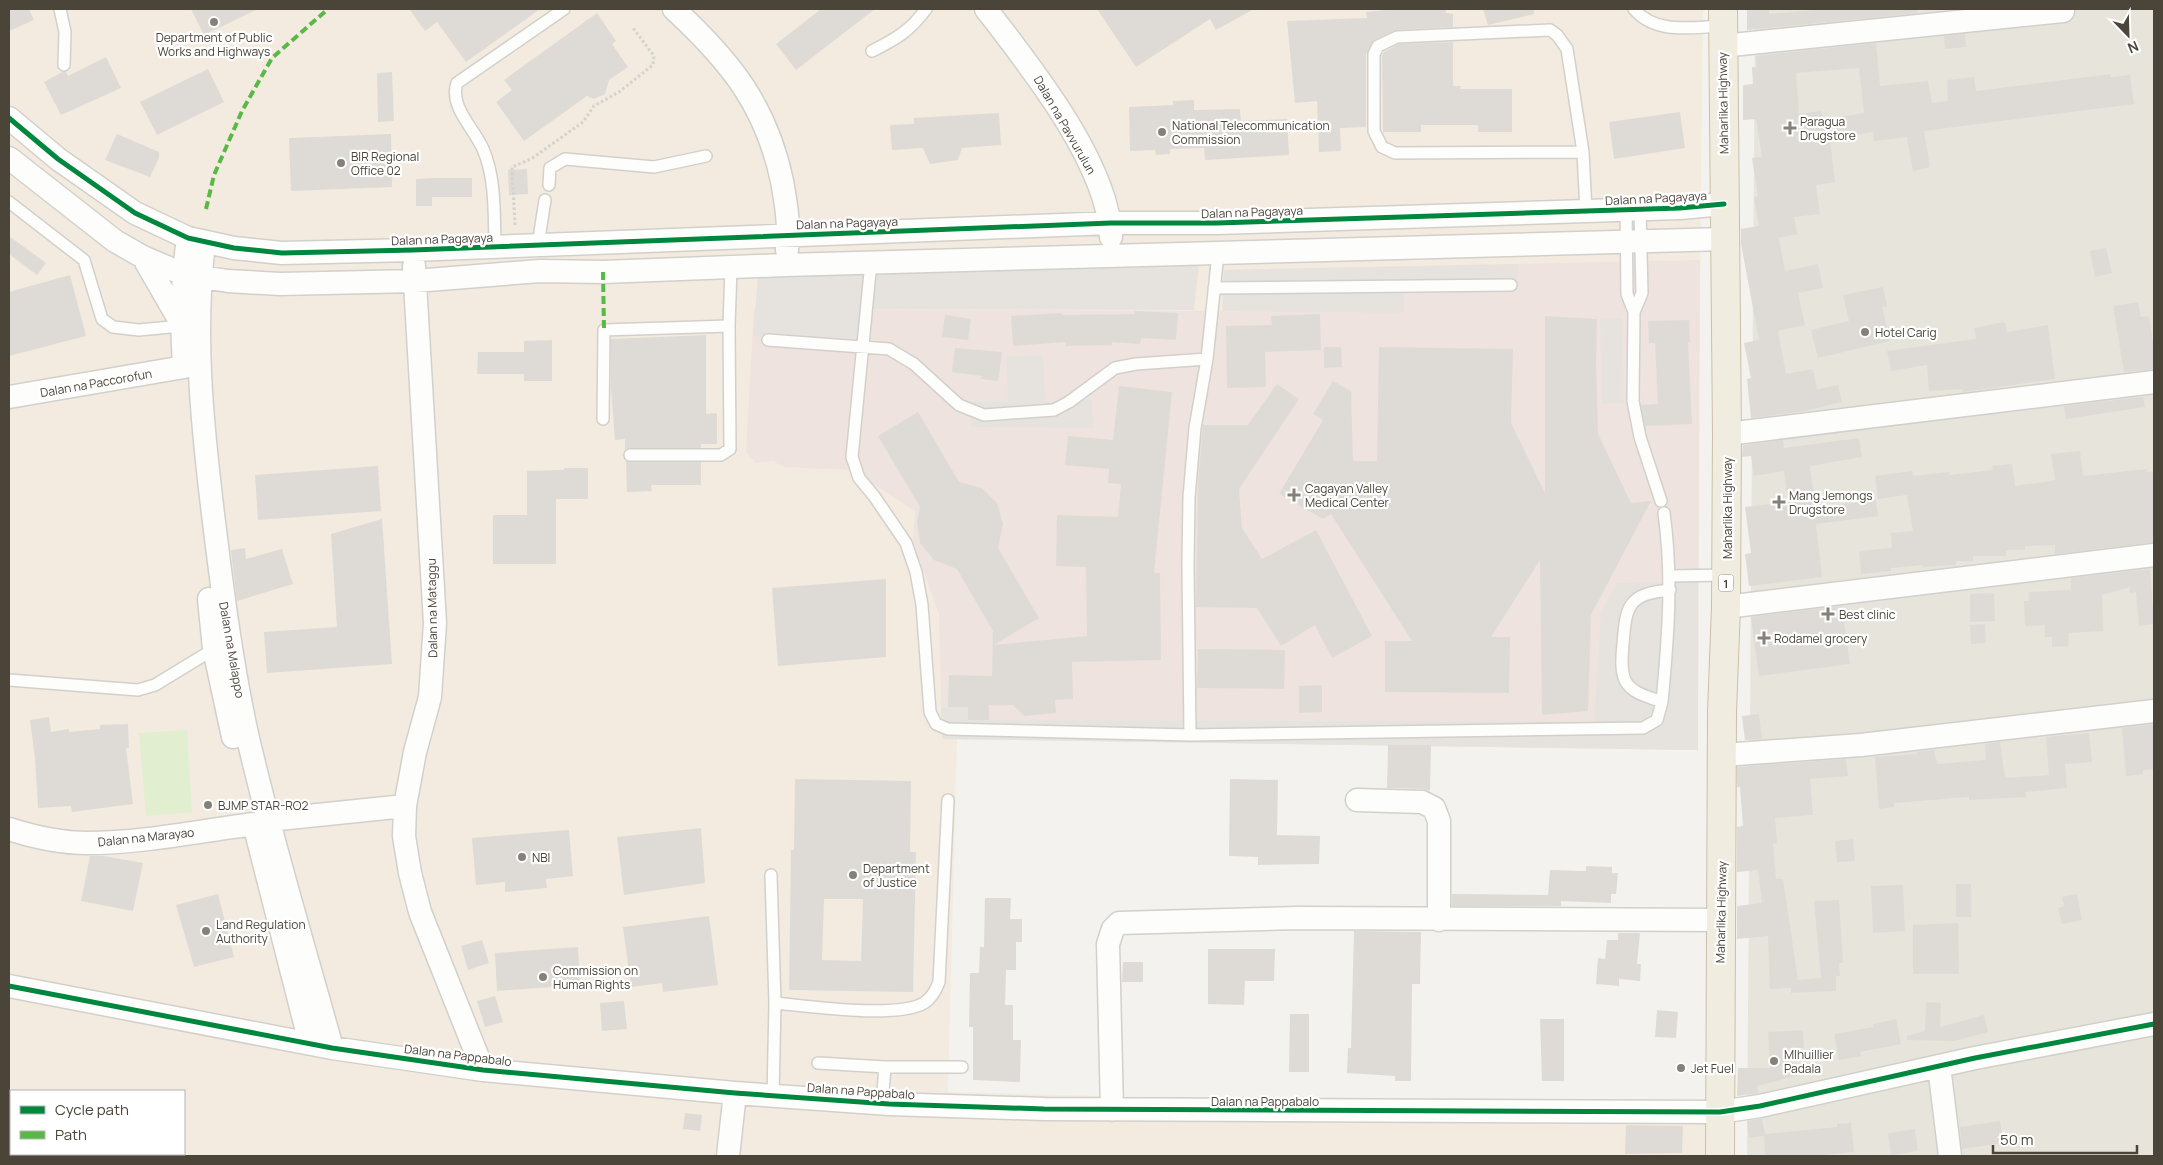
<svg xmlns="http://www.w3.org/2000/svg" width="2163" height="1165" font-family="Manrope,sans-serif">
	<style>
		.residential { fill: #e7e4dc }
		.commercial { fill: #f3ebdf; fill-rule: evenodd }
		.medical { fill: #eee3df }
		.green { fill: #e1eecf }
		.parking { fill: #e6e3df }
		.building { fill: #dedbd6; fill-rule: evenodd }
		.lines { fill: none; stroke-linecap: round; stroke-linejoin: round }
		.service-casing { stroke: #d2d0cb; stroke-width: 14 }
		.minor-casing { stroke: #d2d0cb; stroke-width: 25 }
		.trunk-casing { stroke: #ccbfa9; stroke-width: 30 }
		.path { stroke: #d3d2cc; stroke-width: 3; stroke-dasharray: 2.5 2.5; stroke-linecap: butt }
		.service { stroke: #fdfdfc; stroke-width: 11 }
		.minor { stroke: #fdfdfc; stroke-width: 22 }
		.trunk { stroke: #f0ece0; stroke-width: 28 }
		.quiet { stroke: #58b947; stroke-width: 4; stroke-dasharray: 8 4; stroke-linecap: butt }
		.cycleway-casing { stroke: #fff; stroke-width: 8 }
		.cycleway { stroke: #00873e; stroke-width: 5 }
		.poi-dot { fill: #868178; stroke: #fff; stroke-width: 2 }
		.labels { text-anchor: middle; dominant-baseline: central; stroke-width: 4.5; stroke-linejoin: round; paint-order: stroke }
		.shield { fill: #fff; stroke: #817c74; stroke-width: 1 }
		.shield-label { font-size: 11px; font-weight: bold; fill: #4b4439 }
		.poi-label { font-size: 12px; fill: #4b4439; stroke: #fff; text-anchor: start }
		.street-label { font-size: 12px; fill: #4b4439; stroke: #fff }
	</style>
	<rect width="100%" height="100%" fill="#f4f2ee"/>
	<!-- residential -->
	<path class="residential" d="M1755 9H2154V1156H1747Z"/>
	<!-- commercial -->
	<path class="commercial" d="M9 9H1703L1698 479V750L957 739 948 1092 1720 1112V1156H9ZM11 1091H184V1154H11Z"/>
	<!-- medical -->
	<path class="medical" d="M1700 260 1698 750 942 739 939 614 913 541 915 511 852 470 784 467 773 461 756 463 746 452 754 309 1222 311 1224 270Z"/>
	<!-- green -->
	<path class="green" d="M187 730 192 812 146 816 139 733Z"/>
	<!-- parking -->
	<path class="parking" d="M1199 264 1194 310 872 309 870 338 753 336 758 275Z
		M1518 264V282L1405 280 1404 313 1223 311 1224 270Z
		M1622 318 1624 403 1602 404 1600 319Z
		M1043 355 1045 402 1092 399 1093 428 971 427 970 401 1008 402 1006 356Z
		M1698 582V750L942 739 941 708 948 707H968V720L1594 722 1601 612 1617 583Z"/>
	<!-- building -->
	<path class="building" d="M9 9H29L34 20 9 31Z
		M191 9H258L204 35Z
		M409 9H540L466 62 437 22 425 31Z
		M821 9H875L796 70 776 44Z
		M1097 9H1254L1216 30 1210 19 1136 67Z
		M1397 9H1446V13L1453 14V27L1396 30 1374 40 1366 54V127L1340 128 1341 151 1319 152 1317 101 1295 103 1287 21 1367 18 1366 12Z
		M1483 9H1534V14L1488 25Z
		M1747 9H1769V14L1826 9H1917L1918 13 1747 30Z
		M597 13 616 41 612 44 628 67 609 80 605 94 594 99 587 96 524 141 496 102 512 90 504 80Z
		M1965 34 1966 47 1945 49 1944 36Z
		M1453 42V86H1461L1460 89H1512V132H1478V125H1421V132H1383L1382 56 1384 52 1399 44Z
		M1876 43 1880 86 1928 81 1932 103 1948 101 1947 80 1974 77 1976 91 2111 74V77L2130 75 2134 104 1924 131 1930 167 1913 171 1907 137 1874 141 1873 132 1830 139 1835 182 1816 185 1820 214 1794 217 1797 234 1779 238 1785 271 1818 264 1823 288 1798 293 1805 325 1778 331 1786 374 1813 369 1817 389 1838 385 1842 402 1805 411 1751 418 1747 379 1751 378 1744 343 1759 340 1741 244V229L1759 226 1754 197 1758 196 1752 158 1762 157 1756 119 1743 120V85L1753 84 1752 67H1757L1756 56ZM1859 68 1864 113 1823 120 1821 111 1799 114 1796 73Z
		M106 57 121 88 61 115 44 82 62 72H66L68 76Z
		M208 69 224 102 157 135 140 102Z
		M392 72 394 121 378 122 377 73Z
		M1194 100V110L1240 109 1241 121 1287 119 1289 155 1205 160 1204 148 1170 149V154L1156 155 1155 150 1130 151 1129 107 1173 105V101Z
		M1680 112 1685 148 1614 159 1609 122Z
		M999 113 1001 145 962 148 958 160 930 164 923 148 892 150 890 125 914 124V118Z
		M117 134 159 152V158L150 177 105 160Z
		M391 134 392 187 291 191 289 138Z
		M527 169 528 194 509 195 508 170Z
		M432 178H472V197H432V206H416V179Z
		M9 236 46 263 37 275 9 254Z
		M2106 248 2112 273 2095 277 2090 251Z
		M70 275 86 336 9 356V292Z
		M1883 287 1887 306 1882 307 1890 341 1818 358 1811 330 1849 321 1843 295Z
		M2138 302 2141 317 2149 316 2154 349V369L2124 372 2113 306Z
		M1135 311 1178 313 1176 340 1141 338 1140 344 1112 342V345L1066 346V342L1013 346 1011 316 1061 313 1062 315 1135 314Z
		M1320 314 1321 350 1265 352 1266 387 1227 388 1226 326 1272 325 1271 316Z
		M945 315 971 319 968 340 942 337Z
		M1545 316 1597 319 1596 362 1598 434 1631 503 1651 501 1591 615 1588 711 1542 715 1540 560 1491 637H1510L1509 693 1385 692V641H1412L1331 514 1323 519 1279 494 1323 420 1313 414 1333 381 1351 391 1353 461H1377L1379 347 1513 349 1511 423 1545 493Z
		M1689 320 1690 342H1688L1692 424 1645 426 1641 405 1658 404 1655 343H1649L1648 321Z
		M2005 322 2007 332 2048 325 2055 379 1963 392 1962 389 1929 391 1927 365 1891 371 1887 351 1976 339 1974 328Z
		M706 335V414L717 413V444H701V448H630L625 449V439L615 440 611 389V339Z
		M552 340V381H524V374H477L478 352H524V341Z
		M1324 347H1341L1342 367 1324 368Z
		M955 348 1002 352 998 381 981 379 982 376 952 372Z
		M1277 384 1299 399 1239 489 1242 528 1262 559 1316 530 1372 636 1332 658 1315 625 1281 646 1257 608 1196 607 1198 484 1203 425H1248Z
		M1119 386 1172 392 1154 573H1160L1161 660 1072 662 1073 699 1055 700 1056 713 1024 716 1013 705H989V720H968V707H948L949 675 992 676 993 631 957 569 934 560 920 543 917 522 920 507 878 436 918 412 959 482 982 488 997 503 1003 524 998 548 1039 618 994 645 1087 636 1086 567 1056 566 1057 515 1118 517 1121 484 1108 483 1109 469 1065 465 1068 436 1113 440Z
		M2143 397 2145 407 2066 419 2064 406Z
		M1859 438 1862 457 1810 466 1815 507 1876 500 1878 516 1816 524 1822 577 1749 586 1745 554 1751 553 1745 507 1788 502 1784 471 1754 476 1751 456 1742 457 1743 445 1783 440 1784 448Z
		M2080 451 2083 476 2147 469V472L2154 471V542L2055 554V545L2025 546V550H2006V556H1973V561H1956V565L1923 567V565L1891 568V571L1861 574 1859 551 1892 548 1891 533 1913 531 1907 495 1878 499 1875 476 1912 471 1913 476 1949 472V475L1993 470 1992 466 2012 464 2015 486 2051 481 2055 480 2051 454Z
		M626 461 701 462V485H651L652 491 627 492Z
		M378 466 381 511 258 520 255 475Z
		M564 468H588V499H556V564H493V515H527V471L564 470Z
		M382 519 392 664 267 673 264 632 337 627 331 534Z
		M245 548 246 559 282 549 293 584 237 601 231 550Z
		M2150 569 2154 624 2139 626 2136 592 2130 593V587L2102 595 2103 631 2069 633 2068 646 2052 647V637H2045V625L2025 626 2024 601H2029V592L2071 590V578Z
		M886 579V657L778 666 772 588Z
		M1994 593 1995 621 1970 622V594Z
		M1842 606 1850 664 1759 676 1751 617Z
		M1985 624 1986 643 1971 644 1970 625Z
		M1198 649 1285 650 1284 689 1197 688Z
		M1322 685V712L1299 713V686Z
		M1759 714 1762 739 1745 740 1742 716Z
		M49 717 51 732 69 729V732L100 729V725L128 724 129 748H126L133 804 72 812 71 806 38 808 35 758 30 720Z
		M2154 724V769L2143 770V774L2126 776 2122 728Z
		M2089 733 2092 762 2065 764 2067 788 2026 792V797L1969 800V797L1894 803V807L1879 809 1875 757 1917 754 1916 752 1934 750 1937 764 1986 760 1985 744 2000 742 2005 778 2049 775 2046 737Z
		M1388 745H1431L1430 791 1422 789 1387 788Z
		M1846 759 1848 776 1810 779 1813 815 1775 818 1777 843 1773 844 1776 879H1783L1798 980 1821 978 1814 901 1839 900 1843 963H1839L1840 976H1836V991L1791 993V988L1770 989 1768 936 1737 939V906L1762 903 1758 870 1737 872V827L1743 826 1740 787H1737V767Z
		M795 779 911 781 910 852H916L913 992 789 990 791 850H794ZM824 899H863L861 961 822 960Z
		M1230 779 1278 780 1277 835 1320 836 1319 864 1258 865V857L1229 856Z
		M701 828 705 883 624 895 617 837Z
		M569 830 573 876 546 879 547 888 505 892V882L476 885 472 838Z
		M1853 839 1855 861 1837 862 1835 841Z
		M90 856H104L143 863 133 911 81 901Z
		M1586 866 1612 867V873H1618L1616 894H1611V903L1561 901V906H1452V894L1548 895 1550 870 1586 871Z
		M1956 884H1971V917H1956Z
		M1903 885 1905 931 1873 933 1871 886Z
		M218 894 234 957 194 967 176 905Z
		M2077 894 2082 920 2062 924 2058 908 2064 906 2062 897Z
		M985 898H1011L1010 919H1022V942H1016V970H1006L1005 1005H1013V1040H1021L1020 1082 973 1080V1027H969L970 973H979L980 947H984Z
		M709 916 718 985 663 992 662 983 631 987 623 927Z
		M1958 923 1959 974H1913V925Z
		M1354 931 1421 932 1420 984H1412L1411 1081H1395V1076L1347 1073 1348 1048H1351Z
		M1618 933H1640L1637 964H1641L1640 981 1619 979V986L1596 984 1598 958 1605 959 1607 940H1618Z
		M482 940 489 963 468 970 461 946Z
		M578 947 580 981 566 982V986L497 991 495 953Z
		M1208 949H1275L1274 981H1245L1244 1005 1208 1004Z
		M1123 962H1143V982H1122Z
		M495 996 503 1022 485 1027 477 1001Z
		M624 1001 627 1029 602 1031 600 1003Z
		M1926 1002 1941 1003 1940 1027 1984 1015 1988 1032 1954 1041 1907 1040V1036L1925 1031Z
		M1657 1010 1678 1012 1676 1038 1655 1037Z
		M1290 1014H1309V1072H1289Z
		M1540 1019H1564V1081H1542Z
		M1896 1019 1901 1044 1860 1052 1861 1056 1839 1060 1834 1034 1874 1027 1873 1024Z
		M1803 1030 1804 1048H1789L1795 1068H1809L1810 1072 1757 1086 1758 1093 1737 1096 1738 1068H1770L1768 1032Z
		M685 1113 702 1115 700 1131 683 1129Z
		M1762 1119 1765 1134 1837 1127V1124L1851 1123 1854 1152 1809 1156H1765L1764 1136 1749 1138 1747 1121Z
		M2000 1121 2003 1143 1962 1149 1960 1127Z
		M1626 1125 1683 1126 1682 1153 1625 1154Z
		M1915 1129 1918 1151 1891 1155 1888 1133Z"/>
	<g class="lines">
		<defs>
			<path id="service" d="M60 9 65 32 64 65
				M1634 9C1656 35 1692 27 1722 26
				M872 51C896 39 910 31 926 9
				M1583 152 1395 153 1382 147 1374 131V54L1378 46 1397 37 1550 30 1557 35 1567 49 1583 152 1586 211
				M549 185 550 168 565 159 654 167 706 156
				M9 202 84 260 102 319 113 327 139 330 181 326
				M1626 209 1627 294 1634 312 1633 401 1640 437 1661 501
				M538 245 545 200
				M495 247C494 215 496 179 483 149 474 128 449 107 457 83L564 9
				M871 262 852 457 859 478 874 496 906 543 916 572 922 605 930 712 936 724 948 729 1190 735 1643 728 1657 720 1662 702
				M1214 288 1511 285
				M1634 312 1642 293 1640 209
				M768 340 889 349 914 364 959 405 984 415 1054 410 1069 402 1115 368 1136 364 1207 359
				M603 419 604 330 729 326
				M630 455H721L730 449 729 326 731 268
				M1664 513C1673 577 1668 638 1662 702 1650 697 1633 694 1626 682 1620 672 1622 655 1623 644 1626 605 1628 594 1670 590
				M1670 576 1727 575
				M9 680 138 690 155 685 214 649
				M1190 735 1188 565 1189 497 1195 428 1207 359 1218 253
				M771 875 775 1003C808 1006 897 1019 924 1003 932 998 936 990 939 982L948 800
				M818 1063 885 1067H962
				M773 1096 775 1003
				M882 1103 885 1067"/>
			<path id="minor" d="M674 9C730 61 766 105 782 181 786 203 790 227 787 250
				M986 9C1030 66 1108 163 1111 237
				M1722 46 2063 11
				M9 118 58 159 135 213 188 238 234 248 282 253 413 250 1111 223H1217L1680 208 1724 204
				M9 158 115 241 143 257 183 274 228 281 280 284 415 281 540 271 603 272 785 265 1725 239
				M204 243C193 334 202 423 213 514 222 587 231 661 247 734 271 839 303 943 332 1048
				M143 257 180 321
				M414 266 435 623 430 697 415 752 405 806 404 836 410 873 420 912 483 1070
				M184 365C181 322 182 281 188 238
				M9 397 184 367
				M1727 434 2154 382
				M209 599 214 649 233 737
				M1726 607 2154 555
				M1723 755 1861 745 2154 711
				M1357 800 1422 802 1434 808 1439 821V920
				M269 820 405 806
				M254 824 310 1043
				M9 829C34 837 60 843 87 843 143 843 199 831 254 824
				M9 986 332 1048 483 1070 735 1093 889 1104 1044 1109 1720 1112 1760 1106 1975 1058 2154 1024
				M1939 1066 1950 1156
				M1112 1110 1108 944 1113 929 1119 923 1297 918 1721 920
				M728 1156 735 1093"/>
			<path id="trunk" d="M1720 1156 1722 712 1726 607 1727 434 1723 9"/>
		</defs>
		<!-- service casing -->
		<use href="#service" class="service-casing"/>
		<!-- minor casing -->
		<use href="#minor" class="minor-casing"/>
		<!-- trunk casing -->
		<use href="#trunk" class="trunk-casing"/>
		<!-- path -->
		<path class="path" d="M515 225 512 167 531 159 583 122 594 106 619 92 653 65 654 56 633 28"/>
		<!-- service -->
		<use href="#service" class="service"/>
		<!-- minor -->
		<use href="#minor" class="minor"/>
		<!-- trunk -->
		<use href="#trunk" class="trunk"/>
		<!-- quiet -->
		<path class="quiet" d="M206 209 214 175 242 111 272 58 328 9
			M603 272 604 330"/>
		<defs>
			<path id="cycleway" d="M9 118 58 159 135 213 188 238 234 248 282 253 413 250 1111 223H1217L1680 208 1724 204
				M9 986 332 1048 483 1070 735 1093 889 1104 1044 1109 1720 1112 1760 1106 1975 1058 2154 1024"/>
		</defs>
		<!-- cycleway casing -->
		<use href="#cycleway" class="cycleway-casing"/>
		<!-- cycleway -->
		<use href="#cycleway" class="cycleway"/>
	</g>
	<!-- markers -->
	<g class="poi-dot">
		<circle cx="214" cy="22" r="5"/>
		<path d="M1787.5 120.5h5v5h5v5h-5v5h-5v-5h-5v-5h5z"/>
		<circle cx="1162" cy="132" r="5"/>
		<circle cx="341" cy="163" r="5"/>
		<circle cx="1865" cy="332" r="5"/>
		<path d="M1291.5 487.5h5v5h5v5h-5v5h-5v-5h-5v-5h5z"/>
		<path d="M1776.5 494.5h5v5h5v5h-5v5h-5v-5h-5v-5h5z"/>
		<path d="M1825.5 606.5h5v5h5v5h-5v5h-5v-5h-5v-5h5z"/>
		<path d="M1761.5 630.5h5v5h5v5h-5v5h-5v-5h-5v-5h5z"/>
		<circle cx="208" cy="805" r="5"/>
		<circle cx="522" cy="857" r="5"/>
		<circle cx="853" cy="875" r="5"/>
		<circle cx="206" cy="931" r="5"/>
		<circle cx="543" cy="977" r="5"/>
		<circle cx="1774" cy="1061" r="5"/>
		<circle cx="1681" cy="1068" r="5"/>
	</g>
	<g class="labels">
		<!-- shield labels -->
		<rect class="shield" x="1718.5" y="574.5" width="15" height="17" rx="4"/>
		<g class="shield-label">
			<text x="1726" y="583">1</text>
		</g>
		<!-- poi labels -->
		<g class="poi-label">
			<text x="214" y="37" text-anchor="middle">Department of Public<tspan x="214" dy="14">Works and Highways</tspan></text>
			<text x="1800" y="121">Paragua<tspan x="1800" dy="14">Drugstore</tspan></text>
			<text x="1172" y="125">National Telecommunication<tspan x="1172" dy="14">Commission</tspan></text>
			<text x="351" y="156">BIR Regional<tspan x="351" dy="14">Office 02</tspan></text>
			<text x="1875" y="332">Hotel Carig</text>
			<text x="1305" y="488">Cagayan Valley<tspan x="1305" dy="14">Medical Center</tspan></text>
			<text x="1789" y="495">Mang Jemongs<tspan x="1789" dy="14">Drugstore</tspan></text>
			<text x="1839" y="614">Best clinic</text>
			<text x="1774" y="638">Rodamel grocery</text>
			<text x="218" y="805">BJMP STAR-RO2</text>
			<text x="532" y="857">NBI</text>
			<text x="863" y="868">Department<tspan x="863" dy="14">of Justice</tspan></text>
			<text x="216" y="924">Land Regulation<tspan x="216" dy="14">Authority</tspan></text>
			<text x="553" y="970">Commission on<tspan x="553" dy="14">Human Rights</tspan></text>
			<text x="1784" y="1054">Mlhuillier<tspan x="1784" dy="14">Padala</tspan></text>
			<text x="1691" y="1068">Jet Fuel</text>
		</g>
		<!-- street labels -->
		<g class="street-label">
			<text transform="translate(1723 103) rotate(-91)">Maharlika Highway</text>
			<text transform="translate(1065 125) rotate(60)">Dalan na Pavvurulun</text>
			<text transform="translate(1656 198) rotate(-3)">Dalan na Pagayaya</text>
			<text transform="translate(1252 212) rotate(-2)">Dalan na Pagayaya</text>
			<text transform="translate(847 223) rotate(-2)">Dalan na Pagayaya</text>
			<text transform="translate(442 239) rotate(-2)">Dalan na Pagayaya</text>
			<text transform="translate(96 383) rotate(-10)">Dalan na Paccorofun</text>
			<text transform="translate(1727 508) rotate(-90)">Maharlika Highway</text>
			<text transform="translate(432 608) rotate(-91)">Dalan na Mataggu</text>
			<text transform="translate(232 650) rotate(80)">Dalan na Malappo</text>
			<text transform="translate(146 837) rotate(-6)">Dalan na Marayao</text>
			<text transform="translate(1721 912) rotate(-89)">Maharlika Highway</text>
			<text transform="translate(458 1055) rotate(7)">Dalan na Pappabalo</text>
			<text transform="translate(861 1091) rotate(4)">Dalan na Pappabalo</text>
			<text x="1265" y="1101">Dalan na Pappabalo</text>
		</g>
	</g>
	<!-- border -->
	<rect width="2163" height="1165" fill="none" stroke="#4b4439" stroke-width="20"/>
	<!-- legend -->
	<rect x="10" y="1090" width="175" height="65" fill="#ffffff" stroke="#b7b4b0"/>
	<rect x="20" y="1106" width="25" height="8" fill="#00873e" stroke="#b7b4b0"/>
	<text x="55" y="1115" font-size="15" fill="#4b4439">Cycle path</text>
	<rect x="20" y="1131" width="25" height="8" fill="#58b947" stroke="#b7b4b0"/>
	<text x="55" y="1140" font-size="15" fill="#4b4439">Path</text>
	<!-- north arrow -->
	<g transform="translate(2128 35) rotate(157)" stroke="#ffffff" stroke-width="4" paint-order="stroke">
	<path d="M0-4L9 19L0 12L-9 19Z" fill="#4b4439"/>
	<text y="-8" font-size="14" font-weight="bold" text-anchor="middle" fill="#4b4439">N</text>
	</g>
	<!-- scale -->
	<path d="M1993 1145v8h144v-8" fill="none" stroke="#4b4439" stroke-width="2.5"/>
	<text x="2000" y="1145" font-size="15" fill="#4b4439" stroke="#ffffff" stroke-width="4" paint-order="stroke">50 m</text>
</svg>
